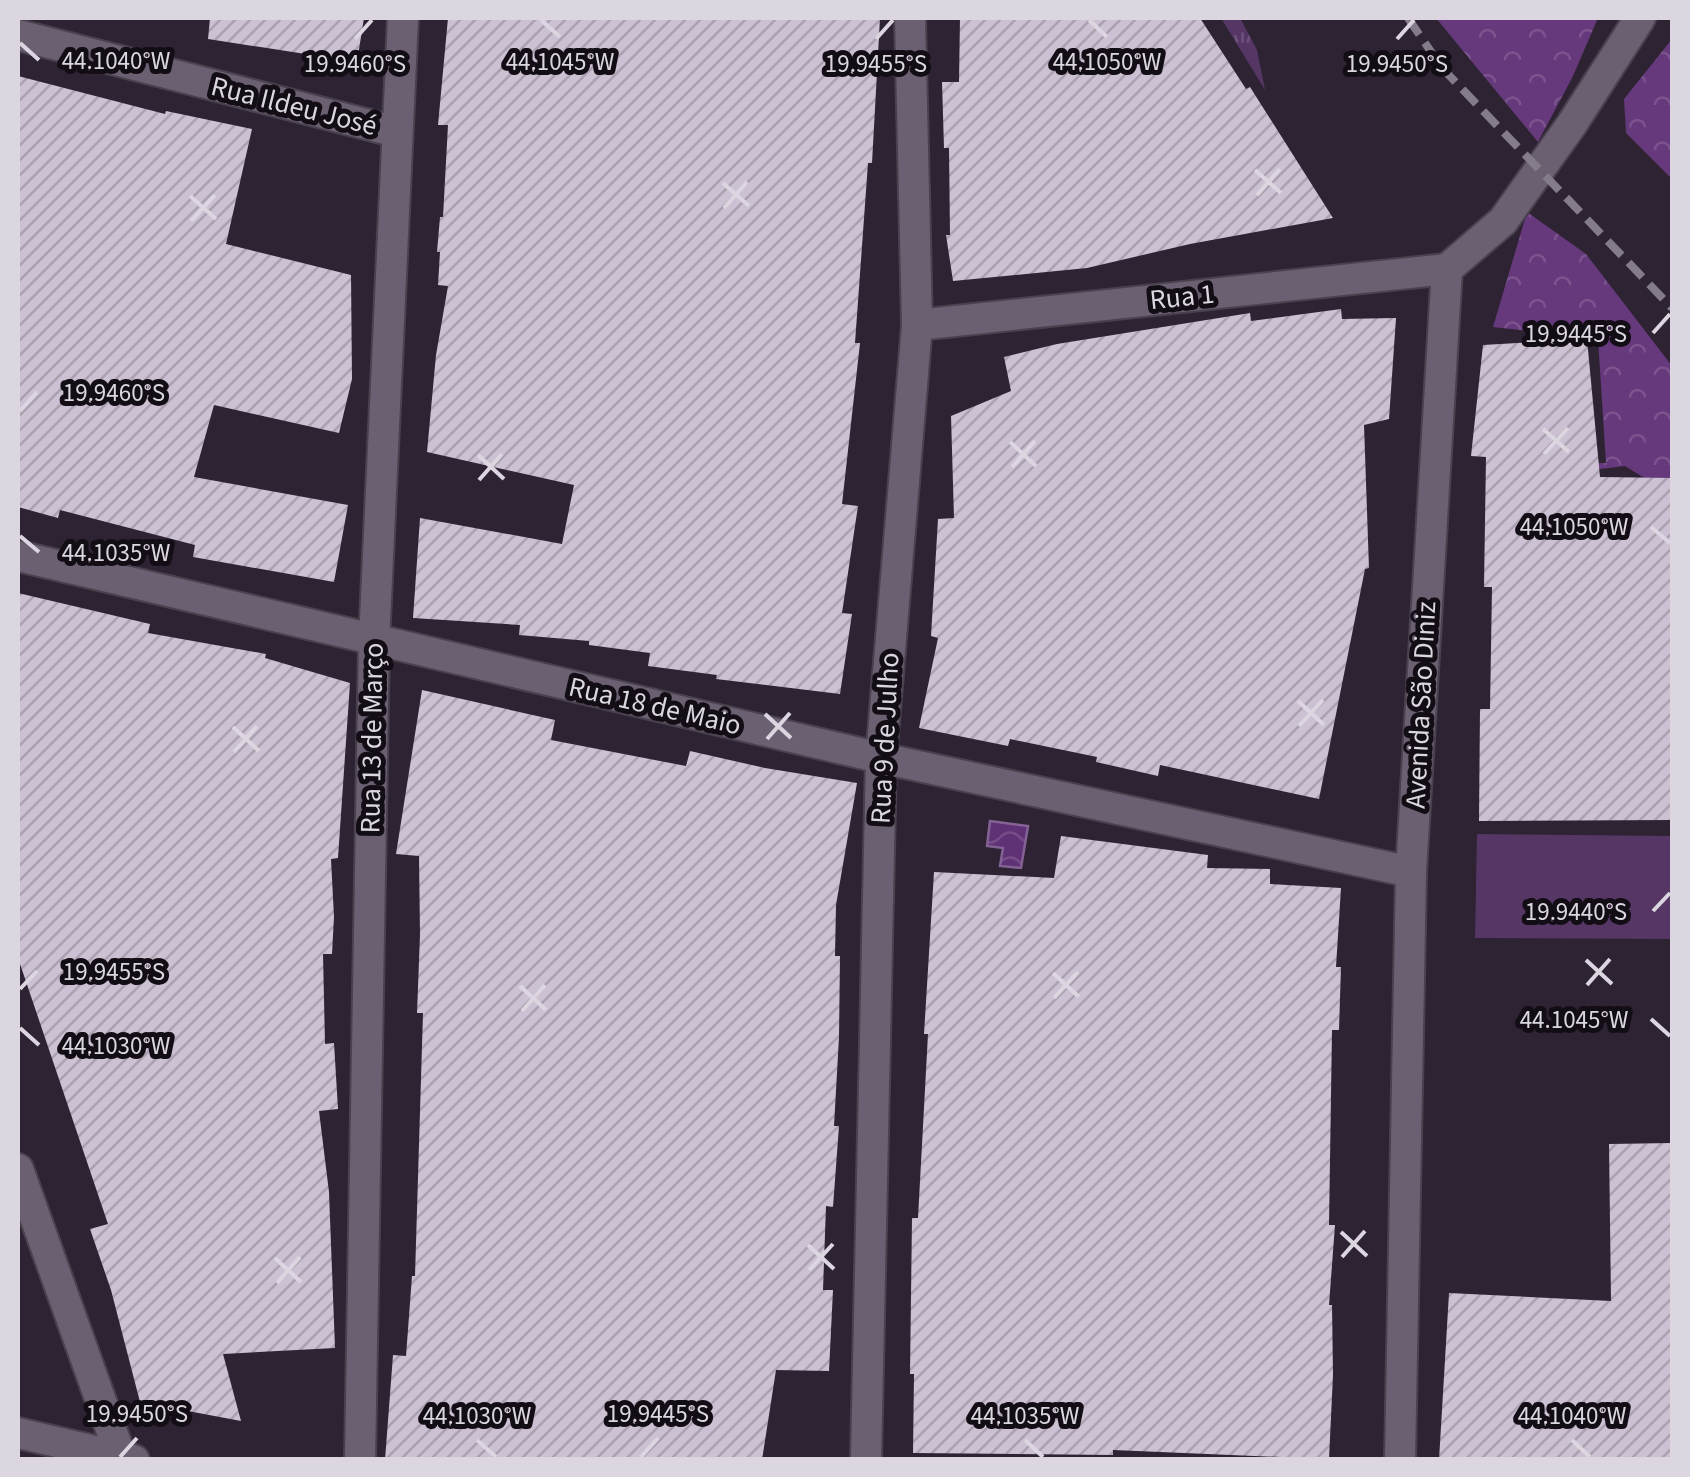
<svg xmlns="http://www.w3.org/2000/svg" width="1690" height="1477" font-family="'Source Sans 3',sans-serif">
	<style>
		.grass { fill: url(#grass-tufts) }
		.forest { fill: url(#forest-crowns) }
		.pitch { fill: #553665 }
		.water { fill: url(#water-waves); stroke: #846295; stroke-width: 2.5 }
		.building { fill: url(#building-hatch) }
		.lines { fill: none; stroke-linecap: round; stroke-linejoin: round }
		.minor-casing { stroke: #49414d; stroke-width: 34 }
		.tertiary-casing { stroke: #49414d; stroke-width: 34 }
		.minor { stroke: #6b6071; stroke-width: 30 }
		.tertiary { stroke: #6b6071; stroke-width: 30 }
		.rail { stroke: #847c88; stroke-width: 8; stroke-dasharray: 20 10; stroke-linecap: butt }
		.ticks { fill: none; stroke: #dcd6e0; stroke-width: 4 }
		.labels { text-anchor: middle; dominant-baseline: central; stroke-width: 10; stroke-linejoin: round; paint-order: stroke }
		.street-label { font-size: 28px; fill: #dcd6e0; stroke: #130e15 }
		.ticks-label { font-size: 25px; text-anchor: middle; fill: #dcd6e0; stroke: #130e15; stroke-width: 10; stroke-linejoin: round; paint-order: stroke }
	</style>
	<defs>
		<pattern id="grass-tufts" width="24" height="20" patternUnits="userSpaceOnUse" patternTransform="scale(2.5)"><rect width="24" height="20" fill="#553665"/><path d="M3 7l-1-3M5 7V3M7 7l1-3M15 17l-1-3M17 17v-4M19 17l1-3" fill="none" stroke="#6d527b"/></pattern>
		<pattern id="forest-crowns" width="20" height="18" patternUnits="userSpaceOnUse" patternTransform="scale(2.5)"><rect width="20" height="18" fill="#66387c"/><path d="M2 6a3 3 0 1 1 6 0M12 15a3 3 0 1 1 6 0" fill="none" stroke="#7b548e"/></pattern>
		<pattern id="water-waves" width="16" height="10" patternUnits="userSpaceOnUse" patternTransform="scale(2.5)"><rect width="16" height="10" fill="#5f3175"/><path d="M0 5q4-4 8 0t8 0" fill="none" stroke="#754e88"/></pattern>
		<pattern id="building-hatch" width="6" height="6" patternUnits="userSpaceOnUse" patternTransform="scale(2.5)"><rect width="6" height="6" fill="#ccc0d3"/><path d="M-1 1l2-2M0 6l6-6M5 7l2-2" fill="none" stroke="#aaa0af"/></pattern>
	</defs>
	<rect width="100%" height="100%" fill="#2d2332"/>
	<!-- grass -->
	<path class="grass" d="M1221 18H1240L1257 50 1265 90Z"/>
	<!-- forest -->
	<path class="forest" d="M1436 18H1598L1573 76 1538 142Z
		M1672 39V179L1626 133 1624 99Z
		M1527 212 1586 254 1672 366V535L1667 492 1625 466 1493 482 1494 463H1606L1598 339 1493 327Z"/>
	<!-- pitch -->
	<path class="pitch" d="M1477 834 1672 836V939L1475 938Z"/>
	<!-- water -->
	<path class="water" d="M990 821 1028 826 1021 868 1000 866 1003 848 987 846Z"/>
	<!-- building -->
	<path class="building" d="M210 18H364L357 62 208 39Z
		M448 18H880L872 163H868L855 343H860L842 504 858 506 842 613 852 614 840 694 716 679 717 675 648 666 650 653 589 645V641L519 635 520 625 413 618 420 518 562 544 574 485 427 452 436 355 448 286 438 285 440 252H437L440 217H443L448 125H438Z
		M960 18H1200L1246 89 1250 87 1333 218 1190 244 1087 268 953 281 946 235H950L949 148H944L942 82H959Z
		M18 76 165 114 166 111 252 129 226 244 351 275 352 379 339 433 214 405 194 477 348 505 334 582 193 557 195 545 60 510 58 518 18 507Z
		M1341 309 1342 319 1396 318 1389 419 1364 425 1369 568 1365 569 1319 799 1160 765 1158 776 1096 762 1097 757 1010 739 1008 746 919 728 938 638 931 636 938 519 954 518 951 416 1011 391 1004 357 1057 344 1250 313 1251 321Z
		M1587 339 1600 477 1672 478V820L1479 821 1480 709H1490L1492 587H1484L1486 457 1471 456 1483 345Z
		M18 593 150 624 148 633 266 654 265 658 350 683 338 858 331 859 334 917 332 954H323L325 1044 334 1043 338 1109 319 1111 329 1192 335 1348 223 1354 241 1421 140 1402 111 1290 90 1229 108 1224 18 958Z
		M422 690 555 720 551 740 686 766 690 751 765 768 857 783 836 905 835 956H840L839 1037 834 1126H839L833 1207 826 1206 823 1290H833L829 1371 776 1370 762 1460H385L393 1355 406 1356 412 1276H415L423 1013H417L420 935 419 856 396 854Z
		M1061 836 1208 855 1207 868 1270 869V884L1341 888 1336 967H1341L1339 1030H1332L1329 1225H1335L1329 1305H1332L1333 1375 1329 1459 1113 1450V1455L913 1453 914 1374H910L912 1218H918L928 1034H924L934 872 1054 878Z
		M1672 1143V1460H1439L1449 1293 1611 1301 1609 1144Z"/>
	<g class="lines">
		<defs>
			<path id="minor" d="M18 35 397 132
				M917 325 1447 269
				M18 556 881 758 1411 872
				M18 1169 122 1460
				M360 1460 374 642 403 18
				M866 1460 881 758 917 325 910 18"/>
			<path id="tertiary" d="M18 1433 134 1460
				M1400 1460 1411 872 1447 269 1503 221 1572 124 1640 18"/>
		</defs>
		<!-- minor casing -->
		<use href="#minor" class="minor-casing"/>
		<!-- tertiary casing -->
		<use href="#tertiary" class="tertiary-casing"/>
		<!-- minor -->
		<use href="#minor" class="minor"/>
		<!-- tertiary -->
		<use href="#tertiary" class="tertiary"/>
		<!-- rail -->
		<path class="rail" d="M1408 18 1442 68 1672 308"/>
	</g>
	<!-- ticks -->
	<path class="ticks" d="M541 20 560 37M1089 20 1107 37M355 39 372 20M876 39 893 20M1397 39 1414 20M20 43 39 60M1255 170 1281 193M723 183 749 206M1257 195 1280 169M190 196 216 219M724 208 747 182M191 221 215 195M1653 333 1670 314M20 411 37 392M1543 429 1569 452M1010 442 1036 466M1544 454 1568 428M478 455 504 479M1012 467 1035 441M479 480 502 454M1651 527 1670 543M20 536 39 552M1298 701 1324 725M765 714 791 738M1299 726 1323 700M233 727 259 751M767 739 790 713M234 752 257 726M1653 911 1670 893M1586 960 1612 984M1053 973 1079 997M1587 985 1610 959M520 986 546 1010M20 989 37 971M1054 998 1078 972M522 1011 545 985M1651 1019 1670 1036M20 1028 39 1045M1341 1232 1367 1256M808 1245 834 1269M1342 1257 1365 1231M275 1258 301 1282M809 1270 833 1244M277 1283 300 1257M477 1440 496 1457M1025 1440 1043 1457M1572 1440 1590 1457M120 1457 137 1438M641 1457 658 1438"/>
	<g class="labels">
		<!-- street labels -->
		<g class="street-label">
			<text transform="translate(294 106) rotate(14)">Rua Ildeu José</text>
			<text transform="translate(1182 297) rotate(-6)">Rua 1</text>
			<text transform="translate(1421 705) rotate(-87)">Avenida São Diniz</text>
			<text transform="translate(655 706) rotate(13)">Rua 18 de Maio</text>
			<text transform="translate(372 738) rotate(-89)">Rua 13 de Março</text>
			<text transform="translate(885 738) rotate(-87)">Rua 9 de Julho</text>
		</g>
	</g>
	<g class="ticks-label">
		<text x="116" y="69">44.1040°W</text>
		<text x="560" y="70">44.1045°W</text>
		<text x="1107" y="70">44.1050°W</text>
		<text x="876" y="72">19.9455°S</text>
		<text x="1397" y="72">19.9450°S</text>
		<text x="355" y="72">19.9460°S</text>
		<text x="1576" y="342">19.9445°S</text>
		<text x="114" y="401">19.9460°S</text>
		<text x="1574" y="535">44.1050°W</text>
		<text x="116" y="561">44.1035°W</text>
		<text x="1576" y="920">19.9440°S</text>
		<text x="114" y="980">19.9455°S</text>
		<text x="1574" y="1028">44.1045°W</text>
		<text x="116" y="1054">44.1030°W</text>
		<text x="137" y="1422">19.9450°S</text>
		<text x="658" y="1422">19.9445°S</text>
		<text x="477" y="1424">44.1030°W</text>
		<text x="1025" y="1424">44.1035°W</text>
		<text x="1572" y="1424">44.1040°W</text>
	</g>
	<!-- border -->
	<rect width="1690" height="1477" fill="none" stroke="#dcd6e0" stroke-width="40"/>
</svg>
